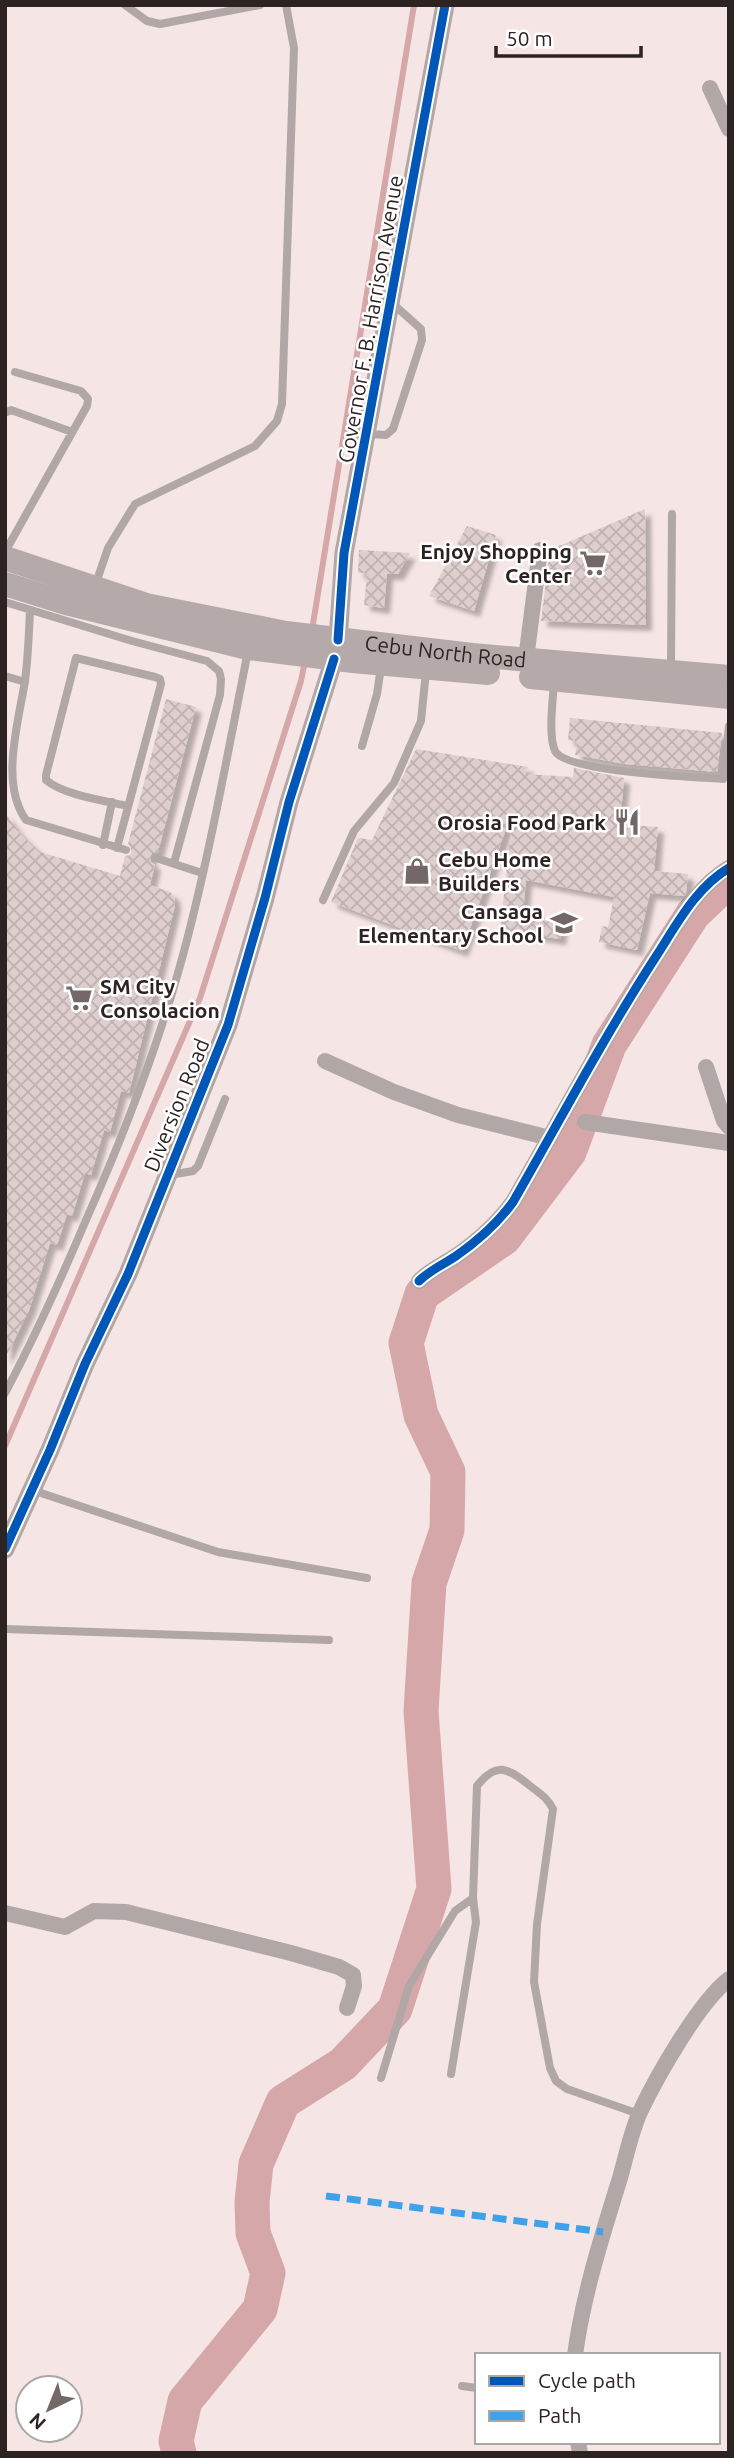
<svg xmlns="http://www.w3.org/2000/svg" width="734" height="2458" font-family="Ubuntu,sans-serif">
	<style>
		.lines { fill: none; stroke-linecap: round; stroke-linejoin: round }
		.stream { stroke: #d5a7a8; stroke-width: 6 }
		.river { stroke: #d5a7a8; stroke-width: 35 }
		.building { fill: url(#building-cross-hatch); filter: url(#shadow) }
		.service { stroke: #b2a7a7; stroke-width: 8 }
		.minor { stroke: #b2a7a7; stroke-width: 16 }
		.tertiary { stroke: #b2a7a7; stroke-width: 19 }
		.primary { stroke: #b6a9a9; stroke-width: 24 }
		.quiet { stroke: #3ea2ea; stroke-width: 7; stroke-dasharray: 14 7; stroke-linecap: butt }
		.cycleway-casing { stroke: #fff; stroke-width: 13 }
		.cycleway { stroke: #0057b8; stroke-width: 9 }
		.labels { text-anchor: middle; dominant-baseline: central; stroke-width: 5; stroke-linejoin: round; paint-order: stroke }
		.street-label { font-size: 21px; fill: #2e2323; stroke: #fff }
		.poi-label { font-size: 21px; font-weight: bold; fill: #2e2323; stroke: #fff; text-anchor: end }
	</style>
	<defs>
		<pattern id="building-cross-hatch" width="8" height="8" patternUnits="userSpaceOnUse" patternTransform="scale(1.75)"><rect width="8" height="8" fill="#dfcece"/><path d="M0 0l8 8M0 8l8-8" fill="none" stroke="#c0b1b1"/></pattern>
		<filter id="shadow"><feDropShadow dx="6" dy="6" stdDeviation="2" flood-color="#0004"/></filter>
	</defs>
	<rect width="100%" height="100%" fill="#f6e5e5"/>
	<g class="lines">
		<!-- stream -->
		<path class="stream" d="M312 630 414 5
			M5 1446 200 998 301 681 305 661"/>
		<!-- river -->
		<path class="river" d="M179 2453 176 2441 185 2401 260 2309 268 2273 253 2233 252 2202 256 2164 283 2102 343 2064 395 2009 434 1889 421 1711 429 1583 447 1530 448 1472 421 1415 406 1343 422 1294 504 1238 569 1152 609 1045 693 914 729 880"/>
	</g>
	<!-- building -->
	<path class="building" d="M645 509 646 625 541 621 550 550Z
		M467 526 496 535 474 611 429 596Z
		M359 550 410 553 398 574H387L384 608 364 605 367 573H358Z
		M166 699 196 707 158 852 152 853 150 857 151 862 155 865 150 885 170 892 174 896 175 905 129 1093 121 1091 110 1132 104 1130 91 1175 85 1173 72 1216 67 1214 57 1245 50 1243 29 1310 5 1359V813L21 834 40 852 120 876 125 856 130 855 132 851 128 844Z
		M570 718 722 733 717 772 625 764 575 755 577 741 568 740Z
		M416 749 528 767 525 774 573 777 574 768 624 778 620 824 658 827 654 871 688 874 686 893 684 896 650 893 637 950 599 942 602 926 608 927 614 897 526 880 523 913 563 921 560 939 500 930 511 830 506 829 462 951 331 902 358 838 372 840Z"/>
	<g class="lines">
		<!-- service -->
		<path class="service" d="M125 5 147 21 160 24 260 5
			M5 413 11 410 72 432
			M368 434 386 435 393 429 422 340 421 329 392 303
			M5 552 87 406 88 399 81 391 15 372
			M95 586 108 548 135 504 255 446 277 421 282 404 294 48 286 5
			M5 602 132 641 207 661 219 671 221 679 220 695 174 863
			M30 610C29 634 28 658 25 681 18 724 0 784 26 820L126 850
			M671 668 672 514
			M5 676 25 682
			M554 682C553 700 548 735 555 751 565 772 696 777 723 779L729 726
			M362 746 377 694 381 667
			M103 845 112 802
			M117 848 161 684 160 679 155 677 76 658 46 775V780C63 795 106 801 128 806
			M156 858 202 873
			M323 900 354 831 394 783 421 721 426 671
			M170 1175 193 1171 198 1166 225 1099
			M5 1393C35 1337 61 1279 86 1220 127 1128 163 1034 188 936 212 842 229 746 248 651
			M32 1490 218 1552 367 1578
			M5 1629 329 1640
			M451 2074 476 1922 473 1898 477 1786C496 1761 508 1768 529 1785 539 1793 547 1797 553 1809L537 1924 534 1982 550 2068 556 2081 567 2089 639 2114
			M381 2078 409 1986 455 1911 473 1898
			M462 2386 477 2388"/>
		<!-- minor -->
		<path class="minor" d="M710 88 729 129
			M526 659 540 550
			M325 1061 394 1092 458 1115 550 1138
			M706 1067 724 1121 729 1127
			M585 1122 729 1143
			M419 1281C430 1270 444 1264 456 1256 479 1240 497 1224 513 1202 560 1120 604 1037 655 958 676 926 695 888 729 868
			M5 1913 65 1927 94 1911 126 1912 291 1953 339 1967 353 1975 354 1986 347 2008
			M575 2355C583 2295 602 2236 620 2178 626 2157 631 2132 640 2112 657 2076 699 2002 729 1979
			M578 2442 580 2453"/>
		<!-- tertiary -->
		<path class="tertiary" d="M338 640 344 553 445 5
			M5 1549 50 1450 85 1364 128 1274 228 1025 265 898 289 802 334 659"/>
		<!-- primary -->
		<g class="primary">
			<path id="s1" d="M5 558 146 605 286 633 472 655 729 677"/>
			<path d="M5 584 66 603 248 648 353 661 488 673"/>
			<path d="M531 677 729 697"/>
		</g>
		<!-- quiet -->
		<path class="quiet" d="M326 2196 603 2232"/>
		<defs>
			<path id="cycleway" d="M338 640 344 553 445 5
				M419 1281C430 1270 444 1264 456 1256 479 1240 497 1224 513 1202 560 1120 604 1037 655 958 676 926 695 888 729 868
				M5 1549 50 1450 85 1364 128 1274 228 1025 265 898 289 802 334 659"/>
		</defs>
		<!-- cycleway casing -->
		<use href="#cycleway" class="cycleway-casing"/>
		<!-- cycleway -->
		<use href="#cycleway" class="cycleway"/>
	</g>
	<!-- icons -->
	<defs>
		<symbol id="supermarket-bare" viewBox="-9 -9 18 18"><path d="M-6-5.5h2.5l.6 2H6L4.5 2H-2.5L-4.4-4H-6ZM-1.5 3.2a1.3 1.3 0 1 0 .1 0ZM3 3.2a1.3 1.3 0 1 0 .1 0Z" fill="#746767" stroke="#fff" stroke-width="2.5" paint-order="stroke"/></symbol>
		<symbol id="restaurant-bare" viewBox="-9 -9 18 18"><path d="M-5-6h1v4h1v-4h1v4h1v-4h1v5L-1.5 .5V6h-2V.5L-5-1ZM5-6V6H3V1.5H1.5Q1.5-4 5-6Z" fill="#746767" stroke="#fff" stroke-width="2.5" paint-order="stroke"/></symbol>
		<symbol id="shop-bare" viewBox="-9 -9 18 18"><path d="M-5-2.5h2.3a2.7 3.5 0 0 1 5.4 0H5L5.5 6h-11ZM-1.5-2.5h3a1.5 2.3 0 0 0-3 0Z" fill="#746767" stroke="#fff" stroke-width="2.5" paint-order="stroke"/></symbol>
		<symbol id="school-bare" viewBox="-9 -9 18 18"><path d="M0-5L7-2L0 1L-7-2ZM-4 1L0 2.5L4 1V4Q0 6-4 4Z" fill="#746767" stroke="#fff" stroke-width="2.5" paint-order="stroke"/></symbol>
	</defs>
	<g fill-rule="evenodd">
		<use href="#supermarket-bare" x="574" y="544" width="38" height="38"/>
		<use href="#restaurant-bare" x="608" y="803" width="38" height="38"/>
		<use href="#shop-bare" x="398" y="852" width="38" height="38"/>
		<use href="#school-bare" x="545" y="904" width="38" height="38"/>
		<use href="#supermarket-bare" x="60" y="979" width="38" height="38"/>
	</g>
	<g class="labels">
		<!-- street labels -->
		<g class="street-label">
			<text transform="translate(370 319) rotate(-80)">Governor F. B. Harrison Avenue</text>
			<text stroke="none"><textPath href="#s1" startOffset="452">Cebu North Road</textPath></text>
			<text transform="translate(176 1105) rotate(-68)">Diversion Road</text>
		</g>
		<!-- poi labels -->
		<g class="poi-label">
			<text x="572" y="551">Enjoy Shopping<tspan x="572" dy="24">Center</tspan></text>
			<text x="606" y="822">Orosia Food Park</text>
			<text x="438" y="859" text-anchor="start">Cebu Home<tspan x="438" dy="24">Builders</tspan></text>
			<text x="543" y="911">Cansaga<tspan x="543" dy="24">Elementary School</tspan></text>
			<text x="100" y="986" text-anchor="start">SM City<tspan x="100" dy="24">Consolacion</tspan></text>
		</g>
	</g>
	<!-- border -->
	<rect width="734" height="2458" fill="none" stroke="#2e2323" stroke-width="14"/>
	<!-- legend -->
	<rect x="475" y="2353" width="245" height="91" fill="#ffffff" stroke="#aba7a7" stroke-width="2"/>
	<rect x="489" y="2376" width="35" height="10" fill="#0057b8" stroke="#aba7a7" stroke-width="2"/>
	<text x="538" y="2388" font-size="21" fill="#2e2323">Cycle path</text>
	<rect x="489" y="2411" width="35" height="10" fill="#3ea2ea" stroke="#aba7a7" stroke-width="2"/>
	<text x="538" y="2423" font-size="21" fill="#2e2323">Path</text>
	<!-- north arrow -->
	<g transform="translate(49 2409) rotate(223)"><circle r="33" fill="#ffffff" stroke="#aba7a7" stroke-width="2"/>
	<path d="M0-5L12 26L0 18L-12 26Z" fill="#746767"/>
	<text y="-10" font-size="19" font-weight="bold" text-anchor="middle" fill="#2e2323">N</text>
	</g>
	<!-- scale -->
	<path d="M496 46v10h145v-10" fill="none" stroke="#2e2323" stroke-width="3.5"/>
	<text x="506" y="46" font-size="21" fill="#2e2323" stroke="#ffffff" stroke-width="5" paint-order="stroke">50 m</text>
</svg>
